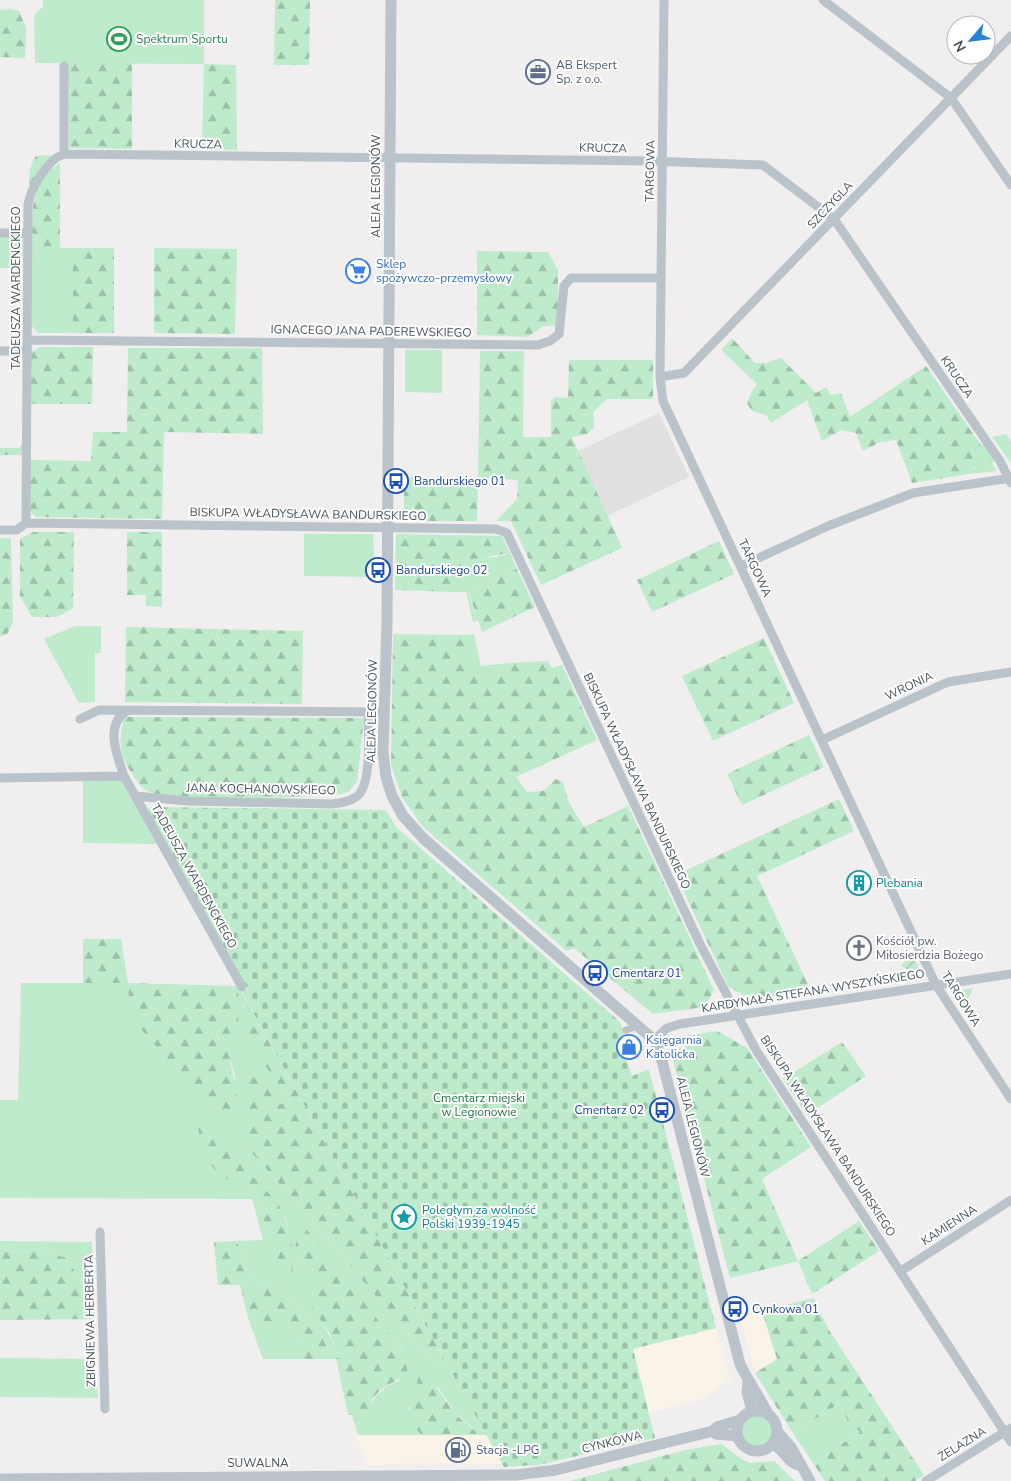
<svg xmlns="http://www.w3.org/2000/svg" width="1011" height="1481" font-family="'Nunito Sans',sans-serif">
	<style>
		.commercial { fill: #faf3e7 }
		.education { fill: #e1dfdf }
		.green { fill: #beebcb; fill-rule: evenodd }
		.forest { fill: url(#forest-firs) }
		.cemetery { fill: url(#cemetery-stones) }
		.garden { fill: url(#garden-furrows) }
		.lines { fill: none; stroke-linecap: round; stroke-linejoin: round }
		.pedestrian { stroke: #bac3ca; stroke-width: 7 }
		.minor { stroke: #bac3ca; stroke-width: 9 }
		.tertiary { stroke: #bac3ca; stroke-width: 11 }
		.labels { text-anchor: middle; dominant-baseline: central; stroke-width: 4; stroke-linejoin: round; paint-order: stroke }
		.leisure-label { font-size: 12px; fill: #27864d; stroke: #fff; text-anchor: start }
		.service-label { font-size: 12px; fill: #4e5e75; stroke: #fff; text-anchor: start }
		.street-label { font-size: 12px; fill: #47535a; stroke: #fff }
		.shop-label { font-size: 12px; fill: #366cbe; stroke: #fff; text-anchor: start }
		.transit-label { font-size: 12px; fill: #164399; stroke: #fff; text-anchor: start }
		.culture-label { font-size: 12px; fill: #0d838f; stroke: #fff; text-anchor: start }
		.worship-label { font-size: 12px; fill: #5b616d; stroke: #fff; text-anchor: start }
		.park-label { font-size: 12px; fill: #1d7640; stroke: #fff }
	</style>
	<defs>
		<pattern id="forest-firs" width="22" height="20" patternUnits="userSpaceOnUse" patternTransform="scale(1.25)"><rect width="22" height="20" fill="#beebcb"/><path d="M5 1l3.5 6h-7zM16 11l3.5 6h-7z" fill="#9cc1a8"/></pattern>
		<pattern id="cemetery-stones" width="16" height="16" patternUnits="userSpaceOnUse" patternTransform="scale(1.25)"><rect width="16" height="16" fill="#beebcb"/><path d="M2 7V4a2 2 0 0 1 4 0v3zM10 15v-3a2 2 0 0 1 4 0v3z" fill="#9cc1a8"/></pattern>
		<pattern id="garden-furrows" width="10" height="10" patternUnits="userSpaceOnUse" patternTransform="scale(1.25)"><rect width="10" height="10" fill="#beebcb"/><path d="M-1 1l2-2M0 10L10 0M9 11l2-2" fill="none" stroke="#9cc1a8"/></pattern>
	</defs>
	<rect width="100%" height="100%" fill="#f0eeee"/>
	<!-- commercial -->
	<path class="commercial" d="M762 1311 777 1359 755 1373 740 1317Z
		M716 1328 726 1368 731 1378 704 1398 648 1413 633 1349Z
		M355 1435H487L502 1464 405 1463 370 1466Z"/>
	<!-- education -->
	<path class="education" d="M659 413 689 477 607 516 578 451Z"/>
	<!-- green -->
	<path class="green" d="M43 0H204V64L35 63 34 15 43 7Z
		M0 235H23L22 268H0Z
		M32 248H73V333H38L32 326Z
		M405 350H442V393L405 392Z
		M1006 434 1011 442V463L992 437Z
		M983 444 995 461 992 463 997 471 968 474 970 468 975 469 985 461 984 454 979 448Z
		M304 534H373L375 577 304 576Z
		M510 553 517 569 468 591 474 612 480 620 473 622 466 592H456V571C470 556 493 560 510 553Z
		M75 626H101V653H95V702L79 703 44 639Z
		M474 634 481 666 509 663 483 675H469L468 635Z
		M83 780H123L158 844 83 843Z
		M21 983H128L129 1008 211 1110 236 1078 229 1057 230 1041 238 1021 237 986 246 1000 243 1006 282 1089 289 1098 287 1103 281 1104 270 1092 246 1095 244 1144 315 1224 430 1360 442 1363 446 1362 487 1435H478L472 1427 455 1413 438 1387 416 1389 408 1410 421 1435H358L355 1425 360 1424C375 1400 372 1393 400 1380L403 1351 386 1331 300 1256 319 1278C318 1282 315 1285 314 1289 309 1307 334 1340 340 1359H330C325 1328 298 1308 281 1284L250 1285 251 1268 236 1241 263 1240 252 1199 0 1198V1100H18ZM248 1185 286 1218 294 1258 287 1279 270 1241 256 1198 251 1195Z
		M973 988 963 1011 956 1000V994L959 991Z
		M0 1241 92 1242 93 1287 84 1286 65 1257 33 1251 0 1252Z
		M249 1321H291L298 1335 300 1359H263Z
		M0 1358 95 1359 98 1398 0 1397Z
		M840 1403 848 1422 860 1432 813 1463 793 1433Z
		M742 1431a15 15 0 1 1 30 0a15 15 0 1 1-30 0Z"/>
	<!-- forest -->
	<path class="forest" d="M275 0H310L309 65H274Z
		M9 9 19 11 26 28 25 58 0 57V10Z
		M68 63H132V149L69 148Z
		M204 64 236 65 237 150 202 149Z
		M52 155 29 188C29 177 29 165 36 156Z
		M60 163V248H32C33 214 27 185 60 163Z
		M73 248H114V333H73Z
		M154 248 237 249 235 334 154 333Z
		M477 251 548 252 558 270V326H543L528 337 477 335Z
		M732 338 755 363H765L781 358 816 393 826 387 831 395 841 393 850 417 926 366 981 445 979 448 984 454 985 461 977 468H970L968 474 912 483 896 440 880 442 863 451 856 433 841 430 822 441 807 400 771 423 766 415 752 411 747 403 752 391 757 384 721 350Z
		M39 347H93L92 404H31V353Z
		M128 348H262L263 434 164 432 162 519 36 517 30 511V460L91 461 93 432H127Z
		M480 351H524L523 437H551V402L555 397 568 398 569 360H653V399H607L593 412 594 428 587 434 572 437 622 548 541 585 511 521H496L517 499 518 480 478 478 477 521H404V477L478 478Z
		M22 445V455H0V448H19Z
		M33 532H74L73 608 57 617H32L20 596V539Z
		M127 532H162V607L146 606V595H127Z
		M396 534 502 536 510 553 491 556 459 567 456 571V592L395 590Z
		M0 538H11L13 622 7 634 0 637Z
		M719 541 734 574 652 612 637 580Z
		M517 569 535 607 482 632 468 591Z
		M126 627 303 631 302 704 125 702Z
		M393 634 468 635 470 675H483L509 663 548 661 552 668 562 665 597 740 516 777 527 792 543 791 556 779 563 782 569 803 584 827 628 806 714 990 705 1007 653 1014 574 948 567 951 423 827 402 797 391 765Z
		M764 638 794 703 713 741 682 676Z
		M124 717 364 718 357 782 348 792 342 794C298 798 256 798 212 798 193 798 165 800 148 791 141 788 136 780 132 774 118 752 119 742 124 717Z
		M809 735 824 767 742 805 727 774Z
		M839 799 854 831 757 876 811 991 751 1000 728 986 676 875Z
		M83 939H121L128 983 237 986C239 996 240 1010 238 1021 235 1034 228 1044 230 1058 231 1077 242 1092 235 1111L221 1115 211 1110 141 1029 129 1008 128 983H83Z
		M246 1000 446 1362 442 1363 430 1360 315 1224 244 1144C243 1134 245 1092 248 1083 250 1079 253 1077 257 1076L281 1104 287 1103 289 1098C272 1076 233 1027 246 1000Z
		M717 1031 747 1048 811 1147 762 1179 798 1261 859 1221 879 1251 812 1294 798 1261 730 1278 671 1052 685 1046 684 1036Z
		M842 1042 866 1076 807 1115 783 1079Z
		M198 1128 208 1129 278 1203C287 1219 303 1267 287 1280L270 1241 256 1198 251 1195 248 1185C213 1180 205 1160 198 1128Z
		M302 1229 307 1230 407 1357V1372C398 1382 383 1385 375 1396 367 1405 370 1422 355 1425L352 1415H348L336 1358H340L328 1331 312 1308 314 1289 318 1278 295 1249 298 1232Z
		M236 1241 251 1268 250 1285 281 1284C298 1308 325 1328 330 1359H300L298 1335 291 1322 249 1321 240 1285H218L214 1242Z
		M33 1251 65 1257 84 1286 93 1287 94 1319 0 1320V1252Z
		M814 1298 827 1327 924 1475 915 1481H825L813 1463 860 1432 848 1422 840 1403 793 1433 755 1373 777 1359 762 1311Z
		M424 1371C436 1384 444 1400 455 1413 462 1422 472 1426 478 1435H421L407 1416 420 1372Z
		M722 1444 740 1458 750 1463 774 1461 795 1481H570L685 1450Z"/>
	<!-- cemetery -->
	<path class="cemetery" d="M151 807 386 810 396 827 620 1022 626 1038 619 1041 632 1076 649 1069 716 1328 633 1349 655 1438 538 1465 504 1467 242 992 248 989 147 810Z"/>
	<!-- garden -->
	<path class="garden" d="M912 954 920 970 919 975 901 966Z
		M902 970 918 977 915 980 899 983Z"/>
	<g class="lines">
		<!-- pedestrian -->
		<path class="pedestrian" d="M626 1030 639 1026"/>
		<!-- minor -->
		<path class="minor" d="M664 0 660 377 663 401 936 985 1011 1099
			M823 0 951 98 1011 185
			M64 154 649 161 763 165 834 219 1000 461 1011 483
			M0 233H28
			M28 340 538 345 550 341 559 334 564 286 571 278H661
			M0 351H28
			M660 377 684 373 1011 36
			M26 523 496 529 507 533 700 944 756 1050 1011 1442
			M26 523 28 205C30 189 48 159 64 154V66
			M0 530H17L26 523
			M741 566 828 526 913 493 1011 478
			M127 711C104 724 117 756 124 776L242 987
			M80 719 99 710 384 712
			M822 740 948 682 1011 672
			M0 778 124 776
			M135 796 188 801 333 804C341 803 349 802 356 797 373 786 368 731 368 711
			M654 1040 667 1028 680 1024 1011 974
			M100 1232 105 1409
			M901 1271 1011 1200
			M926 1481 1011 1428"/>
		<!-- tertiary -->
		<path class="tertiary" d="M391 0 387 622 383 752 386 777 392 796 403 816 424 839 654 1040 660 1053 740 1364C748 1381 759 1396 768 1414
			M748 1382 747 1392 752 1411
			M737 1431a20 20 0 1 1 40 0a20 20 0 1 1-40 0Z
			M713 1431 716 1434 737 1436
			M777 1431 791 1447 810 1481
			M772 1444C784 1448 787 1463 799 1465
			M0 1479 516 1475 556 1470 713 1431 717 1427 740 1420"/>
	</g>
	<!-- icons -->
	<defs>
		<symbol id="stadium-ring" viewBox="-11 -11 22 22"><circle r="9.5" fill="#fff" stroke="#2e9e5b" stroke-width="1.5"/><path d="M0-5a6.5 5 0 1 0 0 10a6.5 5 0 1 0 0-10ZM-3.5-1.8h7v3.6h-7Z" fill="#2e9e5b"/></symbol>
		<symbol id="office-ring" viewBox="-11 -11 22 22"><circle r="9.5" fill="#fff" stroke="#5c6f8a" stroke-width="1.5"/><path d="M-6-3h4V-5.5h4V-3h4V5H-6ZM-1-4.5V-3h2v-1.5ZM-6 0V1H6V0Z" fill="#5c6f8a"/></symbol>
		<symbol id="supermarket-ring" viewBox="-11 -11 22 22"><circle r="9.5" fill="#fff" stroke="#3f7fe0" stroke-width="1.5"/><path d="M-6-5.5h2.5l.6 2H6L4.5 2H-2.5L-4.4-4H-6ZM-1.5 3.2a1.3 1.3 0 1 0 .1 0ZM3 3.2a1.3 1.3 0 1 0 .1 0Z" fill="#3f7fe0"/></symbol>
		<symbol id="bus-ring" viewBox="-11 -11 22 22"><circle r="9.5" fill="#fff" stroke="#1a4fb4" stroke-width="1.5"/><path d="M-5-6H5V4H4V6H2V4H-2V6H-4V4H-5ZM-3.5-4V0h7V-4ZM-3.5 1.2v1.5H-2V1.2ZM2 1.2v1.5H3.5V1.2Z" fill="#1a4fb4"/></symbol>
		<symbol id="building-ring" viewBox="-11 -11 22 22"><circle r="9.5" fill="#fff" stroke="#0f9aa8" stroke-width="1.5"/><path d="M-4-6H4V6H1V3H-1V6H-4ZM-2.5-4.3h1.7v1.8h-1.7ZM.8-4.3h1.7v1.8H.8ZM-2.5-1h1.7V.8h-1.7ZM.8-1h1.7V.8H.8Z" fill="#0f9aa8"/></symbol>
		<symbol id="church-ring" viewBox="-11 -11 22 22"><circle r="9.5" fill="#fff" stroke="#6b7280" stroke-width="1.5"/><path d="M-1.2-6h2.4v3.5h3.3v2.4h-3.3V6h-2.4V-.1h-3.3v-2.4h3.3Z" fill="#6b7280"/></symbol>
		<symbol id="shop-ring" viewBox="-11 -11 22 22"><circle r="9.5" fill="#fff" stroke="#3f7fe0" stroke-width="1.5"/><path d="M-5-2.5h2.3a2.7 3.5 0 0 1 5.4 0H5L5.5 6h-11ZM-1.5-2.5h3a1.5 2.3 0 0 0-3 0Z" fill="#3f7fe0"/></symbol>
		<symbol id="sight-ring" viewBox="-11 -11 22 22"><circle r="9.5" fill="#fff" stroke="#0f9aa8" stroke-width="1.5"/><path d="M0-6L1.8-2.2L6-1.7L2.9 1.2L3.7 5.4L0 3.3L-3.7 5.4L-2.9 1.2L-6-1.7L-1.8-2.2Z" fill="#0f9aa8"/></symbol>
		<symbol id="fuel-ring" viewBox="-11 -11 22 22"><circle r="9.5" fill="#fff" stroke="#5c6f8a" stroke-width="1.5"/><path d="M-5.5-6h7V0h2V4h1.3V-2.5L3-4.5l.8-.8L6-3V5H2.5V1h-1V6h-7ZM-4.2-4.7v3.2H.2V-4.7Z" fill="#5c6f8a"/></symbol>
	</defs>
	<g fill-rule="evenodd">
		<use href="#stadium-ring" x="105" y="25" width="28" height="28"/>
		<use href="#office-ring" x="524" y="58" width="28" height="28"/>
		<use href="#supermarket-ring" x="344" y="257" width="28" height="28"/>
		<use href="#bus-ring" x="382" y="467" width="28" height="28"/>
		<use href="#bus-ring" x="364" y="556" width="28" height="28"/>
		<use href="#building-ring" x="845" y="869" width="28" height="28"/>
		<use href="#church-ring" x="845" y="934" width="28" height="28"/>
		<use href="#bus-ring" x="581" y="959" width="28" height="28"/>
		<use href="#shop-ring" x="615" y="1033" width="28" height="28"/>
		<use href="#bus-ring" x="648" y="1096" width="28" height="28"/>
		<use href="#sight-ring" x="390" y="1203" width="28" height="28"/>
		<use href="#bus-ring" x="721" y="1295" width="28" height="28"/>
		<use href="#fuel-ring" x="444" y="1436" width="28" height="28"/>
	</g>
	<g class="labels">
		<!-- leisure labels -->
		<g class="leisure-label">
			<text x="136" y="39">Spektrum Sportu</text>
		</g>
		<!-- service labels -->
		<g class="service-label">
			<text x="556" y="65">AB Ekspert<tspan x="556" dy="14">Sp. z o.o.</tspan></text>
			<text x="476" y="1450">Stacja -LPG</text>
		</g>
		<!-- street labels -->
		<g class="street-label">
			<text transform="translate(198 144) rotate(1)">KRUCZA</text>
			<text transform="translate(603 148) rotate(1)">KRUCZA</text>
			<text transform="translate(650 171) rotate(-89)">TARGOWA</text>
			<text transform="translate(376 186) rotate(-90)">ALEJA LEGIONÓW</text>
			<text transform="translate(830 205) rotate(-47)">SZCZYGLA</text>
			<text transform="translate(16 288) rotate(-90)">TADEUSZA WARDENCKIEGO</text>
			<text transform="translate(371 331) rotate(1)">IGNACEGO JANA PADEREWSKIEGO</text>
			<text transform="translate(957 377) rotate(56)">KRUCZA</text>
			<text transform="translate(308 514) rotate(1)">BISKUPA WŁADYSŁAWA BANDURSKIEGO</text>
			<text transform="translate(755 568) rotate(65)">TARGOWA</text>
			<text transform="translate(909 686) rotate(-25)">WRONIA</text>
			<text transform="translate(372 711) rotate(-89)">ALEJA LEGIONÓW</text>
			<text transform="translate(637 781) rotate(65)">BISKUPA WŁADYSŁAWA BANDURSKIEGO</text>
			<text transform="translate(261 789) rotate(1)">JANA KOCHANOWSKIEGO</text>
			<text transform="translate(194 876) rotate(61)">TADEUSZA WARDENCKIEGO</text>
			<text transform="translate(813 991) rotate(-9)">KARDYNAŁA STEFANA WYSZYŃSKIEGO</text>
			<text transform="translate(961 999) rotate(58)">TARGOWA</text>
			<text transform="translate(693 1127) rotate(76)">ALEJA LEGIONÓW</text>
			<text transform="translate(828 1136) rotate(57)">BISKUPA WŁADYSŁAWA BANDURSKIEGO</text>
			<text transform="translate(949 1225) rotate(-33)">KAMIENNA</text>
			<text transform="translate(90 1321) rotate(-91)">ZBIGNIEWA HERBERTA</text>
			<text transform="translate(612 1442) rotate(-14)">CYNKOWA</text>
			<text transform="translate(962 1444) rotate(-32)">ŻELAZNA</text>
			<text x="258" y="1463">SUWALNA</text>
		</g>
		<!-- shop labels -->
		<g class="shop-label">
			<text x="376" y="264">Sklep<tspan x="376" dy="14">spożywczo-przemysłowy</tspan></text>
			<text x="646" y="1040">Księgarnia<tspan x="646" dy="14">Katolicka</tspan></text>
		</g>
		<!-- transit labels -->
		<g class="transit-label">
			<text x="414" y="481">Bandurskiego 01</text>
			<text x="396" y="570">Bandurskiego 02</text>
			<text x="612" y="973">Cmentarz 01</text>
			<text x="644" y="1110" text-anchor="end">Cmentarz 02</text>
			<text x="752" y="1309">Cynkowa 01</text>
		</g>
		<!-- culture labels -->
		<g class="culture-label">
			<text x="876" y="883">Plebania</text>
			<text x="422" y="1210">Poległym za wolność<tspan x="422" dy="14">Polski 1939-1945</tspan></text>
		</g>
		<!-- worship labels -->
		<g class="worship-label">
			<text x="876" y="941">Kościół pw.<tspan x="876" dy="14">Miłosierdzia Bożego</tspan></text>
		</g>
		<!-- park labels -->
		<g class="park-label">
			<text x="479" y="1098">Cmentarz miejski<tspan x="479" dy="14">w Legionowie</tspan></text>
		</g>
	</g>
	<!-- north arrow -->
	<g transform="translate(971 40) rotate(242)"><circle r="24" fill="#ffffff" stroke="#b5babd"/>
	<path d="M0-4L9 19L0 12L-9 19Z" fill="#2583d2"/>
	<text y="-8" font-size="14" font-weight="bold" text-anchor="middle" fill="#47535a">N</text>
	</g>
</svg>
